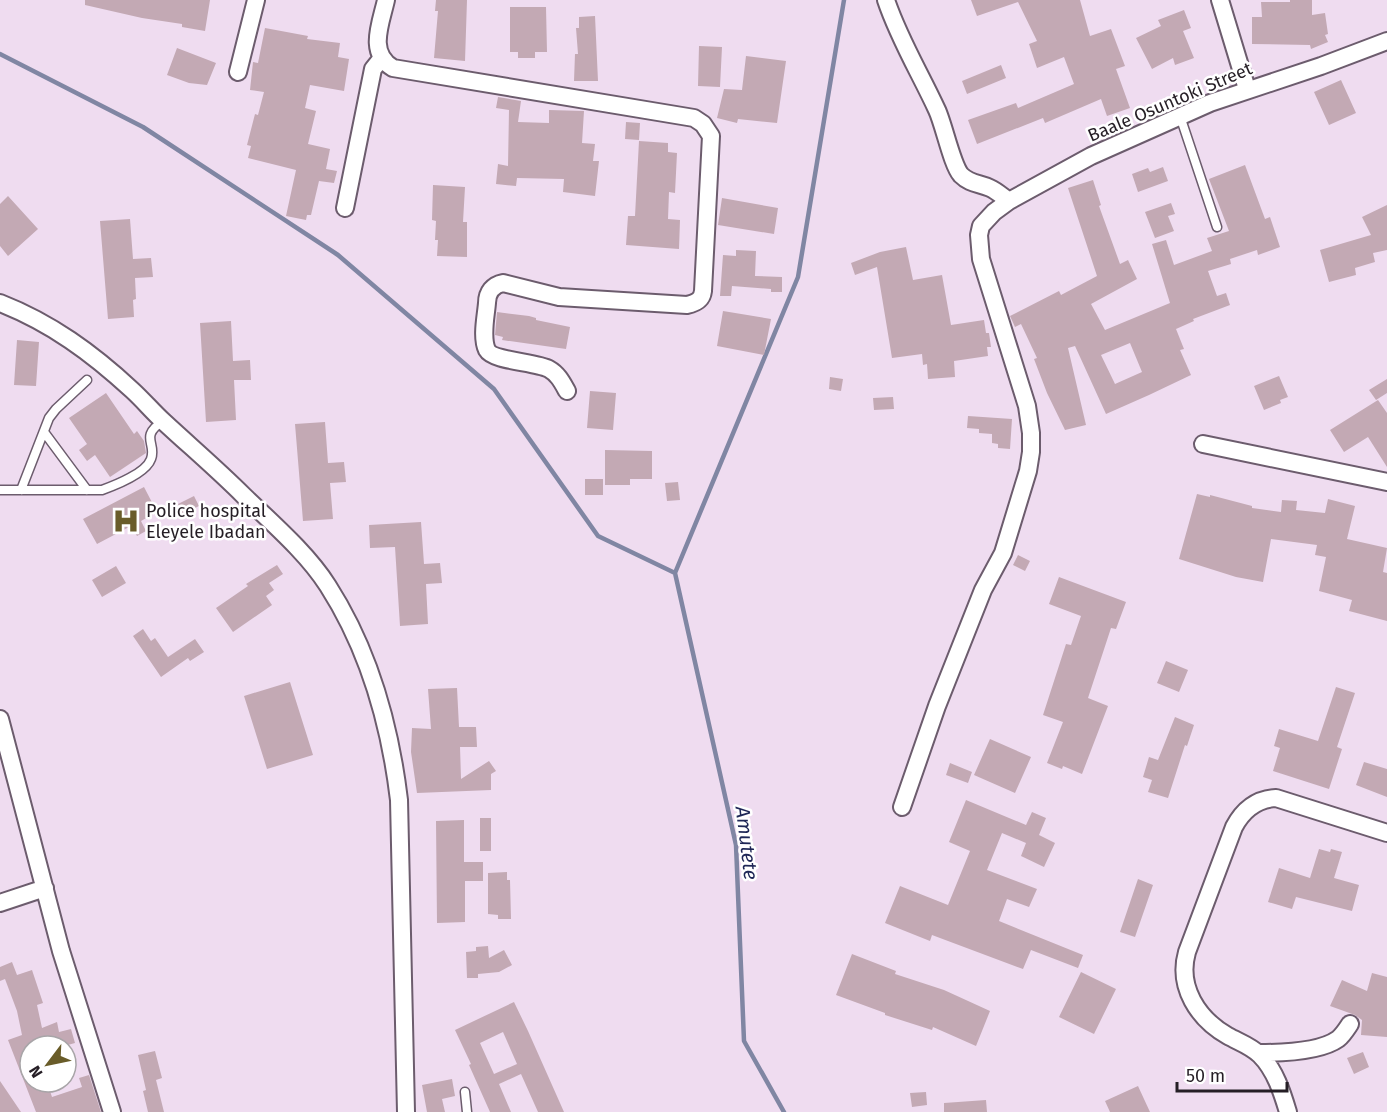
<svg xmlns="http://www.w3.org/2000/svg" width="1387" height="1112" font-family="'Fira Sans',sans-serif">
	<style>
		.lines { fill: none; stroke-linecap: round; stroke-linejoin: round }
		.stream { stroke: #8086a3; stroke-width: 4.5 }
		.building { fill: #c3a9b4; fill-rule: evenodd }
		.lane-casing { stroke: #6c5c6d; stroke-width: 11 }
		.street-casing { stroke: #6c5c6d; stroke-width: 20 }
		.lane { stroke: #fff; stroke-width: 8 }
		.street { stroke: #fff; stroke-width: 16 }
		.labels { text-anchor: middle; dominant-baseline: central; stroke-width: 5; stroke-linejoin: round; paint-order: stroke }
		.street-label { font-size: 18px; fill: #251e25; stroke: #fff }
		.poi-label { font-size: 18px; fill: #251e25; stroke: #fff; text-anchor: start }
		.water-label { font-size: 20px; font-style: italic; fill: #1e2656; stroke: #fff }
	</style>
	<rect width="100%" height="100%" fill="#efdcf0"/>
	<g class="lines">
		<!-- stream -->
		<path class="stream" d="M0 54 143 127 338 255 494 389 598 536 675 573
			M675 573 798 277 844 0
			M675 573 736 845 744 1041 784 1112"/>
	</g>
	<!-- building -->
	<path class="building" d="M85 0H210L205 31 182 27V24L142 18 85 5Z
		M436 0H467L465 61 434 58 438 11H435Z
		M971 0H1080L1090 36 1111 29 1125 66 1116 69 1130 108 1107 116 1101 99 1045 123 1043 118 977 144 968 120 1016 103 1018 108 1074 84 1064 57 1037 68 1029 44 1037 41 1018 2 977 16Z
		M1290 0H1312V15L1325 13 1328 34 1325 35 1328 42 1311 49 1310 45 1252 44V17H1262L1261 2H1290Z
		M510 7H546L547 52H535V58H518V52H510Z
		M1184 10 1191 28 1183 31 1194 58 1175 65 1173 58 1152 69 1136 38 1161 26 1158 20Z
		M595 16 598 81H574L575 54H578L576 28H579V17Z
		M265 28 308 36 307 39 340 43 338 57 349 59 344 91 310 85 305 108 316 111 308 144 330 149 326 169 337 171 334 183 319 181 311 215H307L306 220 286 216 296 170 248 158 251 146 247 145 255 114 258 115 264 92 250 90 253 62 258 63Z
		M699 46 722 47 720 87 698 86Z
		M177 48 216 63 207 85 189 83 167 75Z
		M746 56 786 61 777 123 738 119 737 123 717 118 724 89 742 90Z
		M1001 65 1006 78 967 94 962 81Z
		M1341 80 1356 113 1329 125 1314 92Z
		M498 97 521 101 518 122 549 123V110L584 111 582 143 595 144 593 161H599L595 196 563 192 564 179 517 178 516 186 496 184 498 164 508 166 509 110 496 108Z
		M626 122 640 123 639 140 625 139Z
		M639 141 668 143V152L677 153 675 193 669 192 668 219 680 220 679 249 626 245 628 216H635Z
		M1245 165 1265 219 1270 217 1280 247 1258 255 1257 250 1230 259 1231 264 1208 271 1217 296 1226 293 1230 305 1193 319 1194 321 1176 329 1184 349 1180 350 1191 375 1149 395 1106 414 1075 346 1068 348 1086 425 1065 430 1047 393 1034 359 1037 358 1021 324 1015 327 1010 316 1059 291 1061 295 1097 276 1068 188 1093 180 1101 205 1099 206 1120 264 1128 260 1137 279 1091 304 1105 330 1170 303 1152 244 1166 240 1174 265 1212 251 1207 238 1229 231 1209 179ZM1130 343 1142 372 1115 384 1101 355Z
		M1163 167 1168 181 1138 192 1132 174 1148 168 1150 172Z
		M433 185 465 187 463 222H467V257L437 256 438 240H435L436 221 432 220Z
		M8 196 38 229 8 256 0 246V204Z
		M722 198 778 208 774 234 718 225Z
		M1171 203 1175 214 1168 216 1174 231 1155 238 1145 212Z
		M1387 205V250L1373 253 1375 262 1355 268 1356 275 1329 282 1320 250 1371 235 1362 217Z
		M130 219 133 259 151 258 153 277 135 278 136 299 133 300 134 317 108 319 100 221Z
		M906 247 913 280 942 275 951 325 984 320 986 333H989L991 347H987L988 356 954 361 955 377 928 379 927 364 923 365 922 354 892 358 877 267 855 275 851 263 880 252Z
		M736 250 756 251 755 276 782 277V292H771V289L732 286 731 296H720L723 255 736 256Z
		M723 311 771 319 764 355 717 346Z
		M497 312 529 316 536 318V320L570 327 566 349 502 340 503 337 495 335Z
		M231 321 233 361 250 360 251 380H234L236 420 206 422 200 323Z
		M17 340 39 342 36 386 14 385Z
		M1279 376 1288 397 1280 400 1281 403 1264 410 1254 386Z
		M830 377 843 379 841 391 829 389Z
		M1387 379V393L1376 400 1369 390Z
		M590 391 616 393 613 430 587 428Z
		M106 393 134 434 137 431 144 441 146 453 110 477 95 455 87 461 79 450 87 444 69 418Z
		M893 397 894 409 874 410 873 398Z
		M1378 400 1387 413V467L1368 437 1344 452 1330 430Z
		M968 416 1012 419 1010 449 998 448V444L992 443V434L979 433V429L967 428Z
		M325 422 328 463 344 462 346 482 330 483 333 519 303 521 295 424Z
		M605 450 652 451V479H630V485H605Z
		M585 479H603V495H585Z
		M678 482 680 500 667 501 665 483Z
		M144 487 157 512 141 521 146 531 137 536 131 526 97 544 83 519Z
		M1197 494 1210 497V495L1252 506V508L1281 512 1282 500 1297 501 1296 510 1325 513 1328 499 1355 506 1347 539 1387 548 1383 572 1387 573V621L1349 611 1352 600 1319 591 1326 557 1315 555 1317 545 1271 539 1263 582 1236 577 1179 559Z
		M194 496 199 506 183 514 178 504Z
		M421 522 424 564 440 563 442 583 426 584 428 624 400 626 395 547 370 548 369 525Z
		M1018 555 1030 561 1025 571 1013 565Z
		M277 565 283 574 269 583 274 590 266 596 272 605 233 632 216 608 248 586 246 584Z
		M116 566 126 583 102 597 92 580Z
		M1059 577 1126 602 1116 629 1111 628 1088 698 1108 706 1082 774 1063 766 1062 769 1047 763 1063 722 1043 715 1066 644 1071 645 1081 616 1049 604Z
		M143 629 151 641 155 638 168 657 195 639 204 652 190 661 188 658 161 677 133 636Z
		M1166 661 1188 670 1179 692 1157 683Z
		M290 682 313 755 267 769 244 696Z
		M1336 687 1355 693 1337 747 1342 749 1329 789 1273 771 1280 748 1274 746 1279 729 1318 741Z
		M457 688 459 727H476L477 747H460L461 779 489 761 496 771 491 774V790L417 793 411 752 412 728 431 729 428 689Z
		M1175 717 1194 725 1187 746 1185 745 1168 798 1148 792 1152 780 1143 777 1149 757 1158 760Z
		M990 739 1031 757 1015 793 974 775Z
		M1364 762 1387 769V797L1356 785Z
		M950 763 972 772 968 783 946 775Z
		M966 800 1026 825 1032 812 1046 818 1039 835 1055 843 1044 867 1021 856 1026 843 1002 833 987 870 1037 889 1029 907 1007 899 999 921 1083 955 1078 968 1031 950 1023 969 932 935 930 941 885 923 900 886 948 905 970 851 949 842Z
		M480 818H491V851H480Z
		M464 820V862H483V881H465V922L437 923 436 821Z
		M1319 849 1330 852 1331 849 1342 852 1334 878 1359 885 1352 911 1296 897 1292 909 1268 902 1279 868 1310 878Z
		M507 872V880H510L511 919H498V915L488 914V873Z
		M1138 879 1153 885 1135 937 1120 932Z
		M488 946 489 958 504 950 512 965 499 972 478 974V978H467L466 952 476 951V947Z
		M852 954 896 971 895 974 944 990 990 1011 976 1046 933 1027 932 1030 885 1015V1013L836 995Z
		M12 962 17 975 32 970 43 1003 37 1005 42 1028 57 1022 59 1032 71 1029 75 1043 64 1046H30V1082H47L52 1097 82 1087 79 1078 89 1075 101 1112H36L8 1040 22 1035 17 1011 5 979 0 981V967Z
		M1081 972 1116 989 1094 1034 1059 1017Z
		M1372 973 1387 977V1037L1361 1035 1362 1020 1355 1015 1330 1006 1342 980 1367 991Z
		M514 1002 528 1031 564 1112H538L521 1074 499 1084 511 1112H490L469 1065 471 1064 455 1030ZM503 1032 517 1064 494 1074 480 1043Z
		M155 1051 162 1078 156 1080 164 1112H148L143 1091 146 1090 138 1055Z
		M1363 1052 1369 1067 1354 1074 1347 1058Z
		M452 1079 455 1096 442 1099 445 1112H427L422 1085Z
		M0 1081 21 1112H0Z
		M1138 1086 1150 1112H1110L1105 1101Z
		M926 1092 927 1105 912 1107 910 1093Z
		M986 1100 987 1112H944V1103Z"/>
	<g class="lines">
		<defs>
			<path id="lane" d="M1180 116 1217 227
				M44 432 87 490
				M0 490H102C116 485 146 473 151 459 157 443 139 437 163 421
				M21 490 49 418 56 409 87 380
				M465 1092 467 1112"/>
			<path id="street" d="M386 0C381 23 367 53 393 68L694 118 703 124 711 136 703 291C702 300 696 303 687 305L559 297 503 283C493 285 487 292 487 303 486 316 481 337 487 350 493 361 536 362 549 369 558 374 562 382 567 391
				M886 0C899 39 920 73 937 110 944 125 952 165 961 175 970 184 979 183 990 188 997 191 1003 197 1009 201
				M1220 0 1247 89
				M238 72 256 0
				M345 208 373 69 381 59
				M0 303C51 323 92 353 132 390 143 400 153 412 164 422 191 447 218 470 244 496 272 523 307 553 328 586 369 650 390 725 399 800L406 1112
				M1203 444 1387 482
				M0 719 61 951 112 1112
				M902 807 937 706 983 590 1003 553 1028 471 1031 452V433L1027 406 981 259 979 235 981 226 994 212 1009 201 1091 156 1210 103 1321 66 1387 41
				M0 903 45 888
				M1259 1053C1281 1053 1320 1052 1338 1039 1343 1035 1346 1030 1350 1024
				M1288 1112C1282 1092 1275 1070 1260 1055 1251 1046 1239 1042 1228 1036 1198 1019 1177 987 1187 952L1234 827C1243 810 1257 799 1276 798L1387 833"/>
		</defs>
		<!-- lane casing -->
		<use href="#lane" class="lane-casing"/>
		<!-- street casing -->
		<use href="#street" class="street-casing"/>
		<!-- lane -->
		<use href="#lane" class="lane"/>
		<!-- street -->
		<use href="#street" class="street"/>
	</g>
	<!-- icons -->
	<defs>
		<symbol id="hospital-bare" viewBox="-9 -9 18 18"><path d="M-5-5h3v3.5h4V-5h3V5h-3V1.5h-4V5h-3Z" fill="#695c29" stroke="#fff" stroke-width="2.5" paint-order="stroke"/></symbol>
	</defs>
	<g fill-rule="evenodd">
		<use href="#hospital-bare" x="107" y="502" width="38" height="38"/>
	</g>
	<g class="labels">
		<!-- street labels -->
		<g class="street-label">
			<text transform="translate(1170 102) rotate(-23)">Baale Osuntoki Street</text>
		</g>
		<!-- poi labels -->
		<g class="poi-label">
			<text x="146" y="511">Police hospital<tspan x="146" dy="21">Eleyele Ibadan</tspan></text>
		</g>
		<!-- water labels -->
		<g class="water-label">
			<text transform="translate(747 843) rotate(83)">Amutete</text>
		</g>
	</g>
	<!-- north arrow -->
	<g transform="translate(48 1064) rotate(238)"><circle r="28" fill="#ffffff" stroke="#a8a5a8" stroke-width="1.5"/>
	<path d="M0-4.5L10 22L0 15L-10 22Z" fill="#695c29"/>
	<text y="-9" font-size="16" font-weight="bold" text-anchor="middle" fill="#251e25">N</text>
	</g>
	<!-- scale -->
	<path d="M1177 1082v9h110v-9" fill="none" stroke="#251e25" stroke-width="3"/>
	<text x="1186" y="1082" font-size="18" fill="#251e25" stroke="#ffffff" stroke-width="4.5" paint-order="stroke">50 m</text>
</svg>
